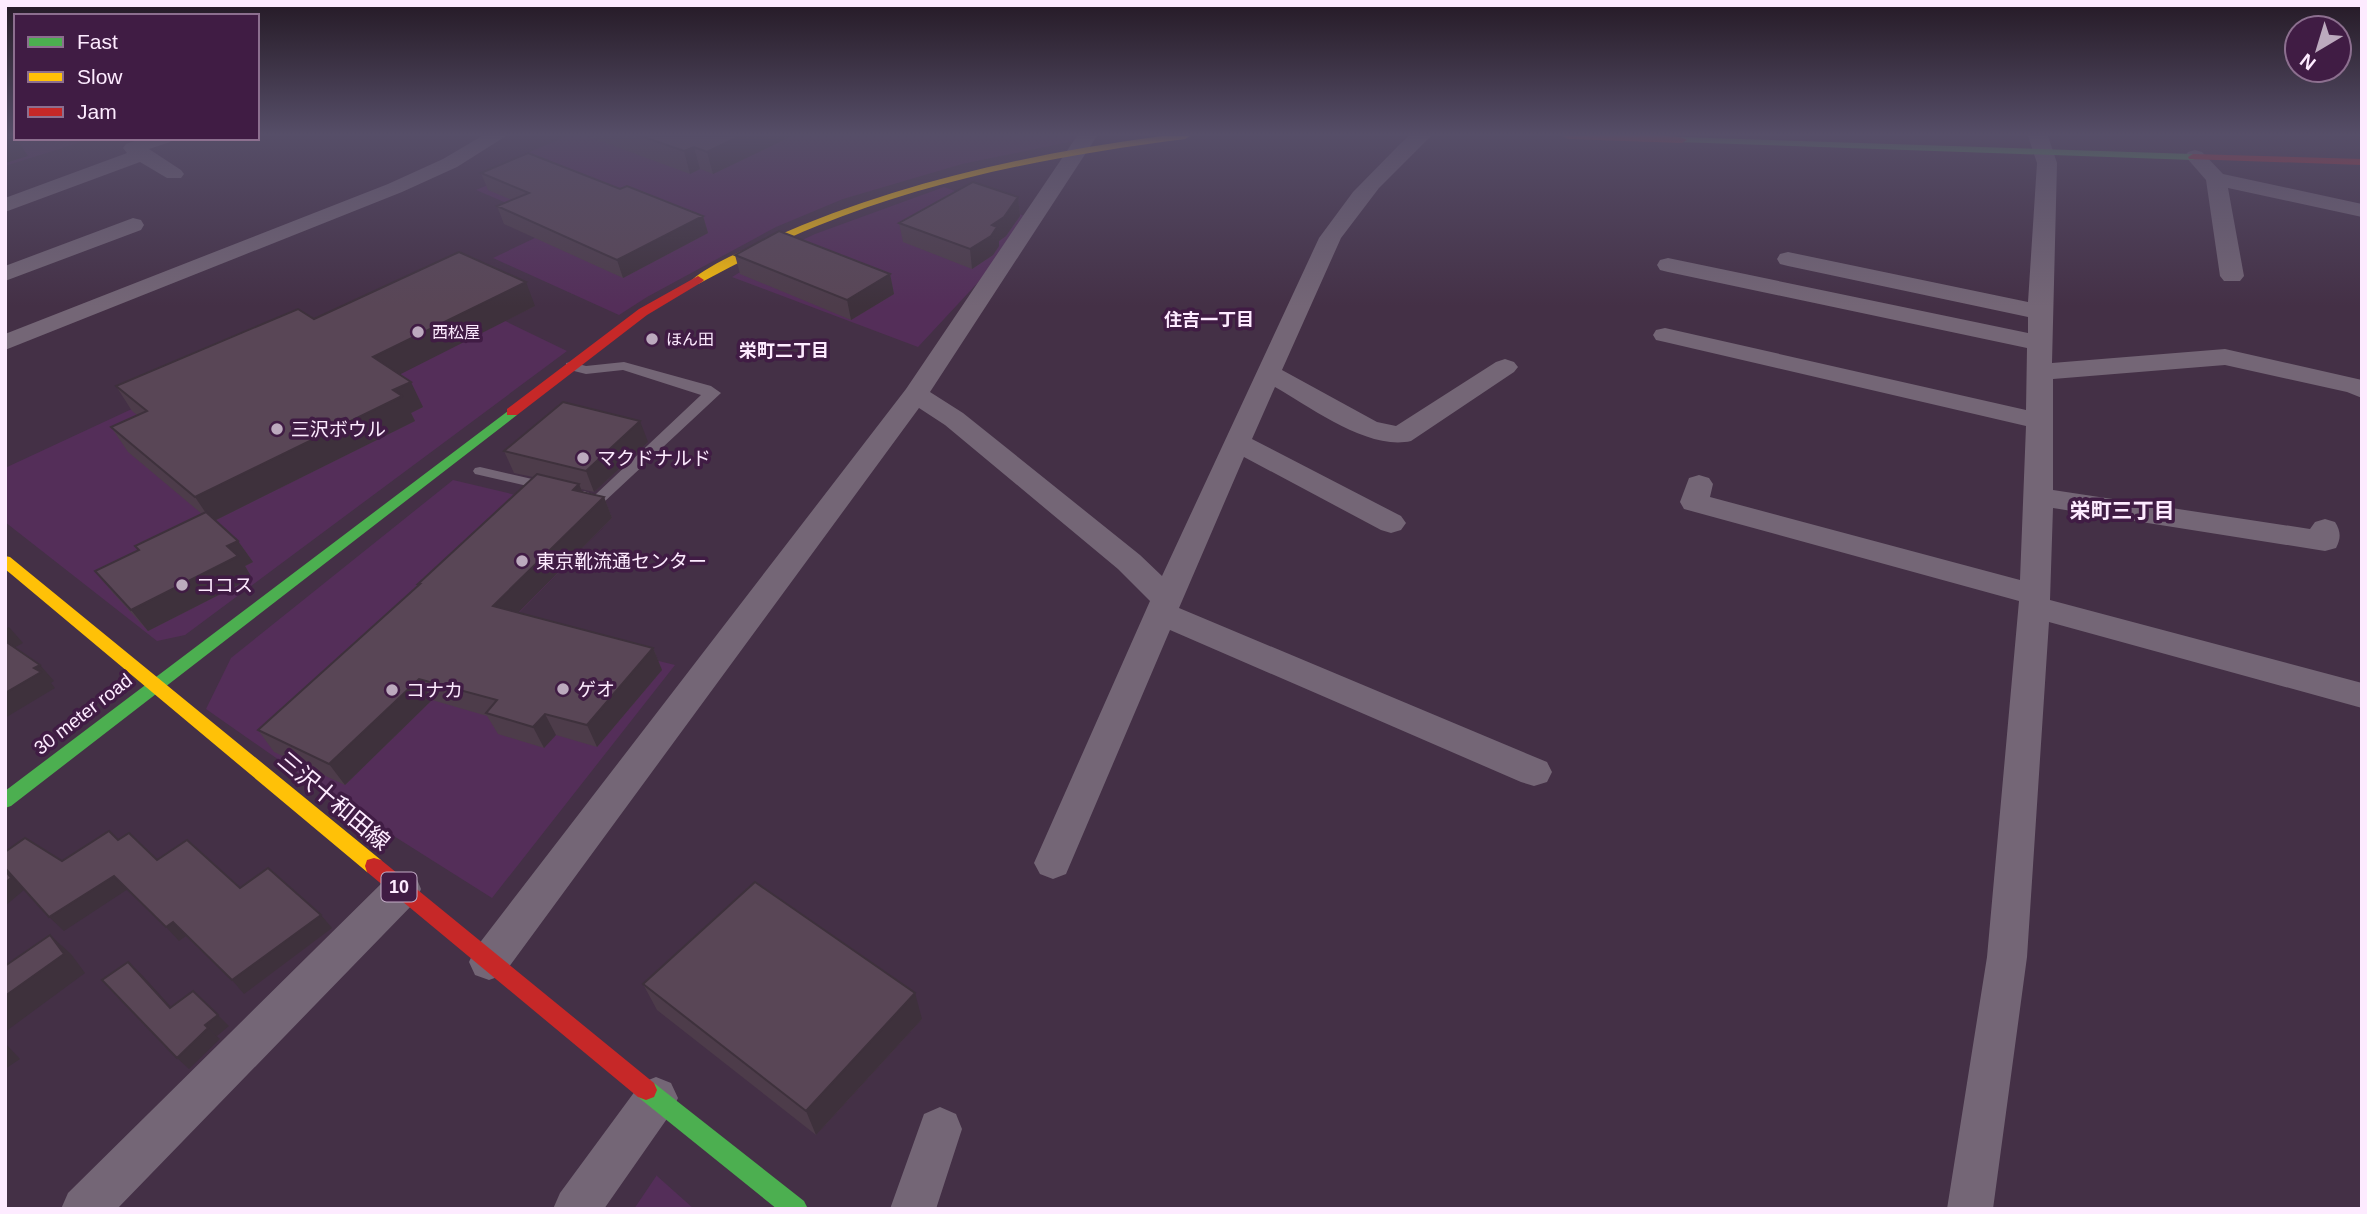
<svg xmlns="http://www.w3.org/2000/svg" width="2367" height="1214" font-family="Arial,'Noto Sans JP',sans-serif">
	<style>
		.built { fill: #542e59 }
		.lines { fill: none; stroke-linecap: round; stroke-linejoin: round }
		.lane { fill: #746676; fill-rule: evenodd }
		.street { fill: #746676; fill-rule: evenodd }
		.fast { fill: #4caf50; fill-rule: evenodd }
		.slow { fill: #ffc107; fill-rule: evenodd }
		.jam { fill: #c62828; fill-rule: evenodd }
		.wall { fill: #4d3c4a }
		.shaded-wall { fill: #3e313c }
		.building { fill: #594656; stroke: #3e313c; stroke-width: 2 }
		.poi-dot { fill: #bcaabe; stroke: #401c44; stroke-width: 2.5 }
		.labels { text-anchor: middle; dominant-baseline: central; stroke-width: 7; stroke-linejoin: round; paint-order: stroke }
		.far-poi-label { font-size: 16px; fill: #fdebff; stroke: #401c44; text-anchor: start }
		.far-neighbourhood-label { font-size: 18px; font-weight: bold; fill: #fdebff; stroke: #401c44 }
		.shield { fill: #401c44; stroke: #c4adc7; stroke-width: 2 }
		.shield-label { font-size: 18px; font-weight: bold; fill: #fdebff }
		.poi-label { font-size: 19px; fill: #fdebff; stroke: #401c44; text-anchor: start }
		.street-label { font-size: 19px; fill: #fdebff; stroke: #401c44 }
		.neighbourhood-label { font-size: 21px; font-weight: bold; fill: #fdebff; stroke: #401c44 }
		.near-street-label { font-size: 23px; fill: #fdebff; stroke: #401c44 }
	</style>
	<rect width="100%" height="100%" fill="#443046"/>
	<!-- built -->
	<path class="built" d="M5 136H16V138H94L5 166Z
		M567 136H1082L1079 140 962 164 843 199 776 227 647 297 619 315 493 258 560 226 476 190 540 163 525 154Z
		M944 187 1036 220 918 347 732 277 760 260 815 234Z
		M435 287 567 351 185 635 157 641 5 522V468L308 327Z
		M453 480 612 518 508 624 675 665 492 898 332 797 206 709 231 658Z
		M657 1175V1176L694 1209H634Z"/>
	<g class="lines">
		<!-- lane -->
		<path class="lane" d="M571 362 586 366 624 362 711 386 721 393 603 503 598 505 579 499 577 496 584 491 595 495 701 395 623 370 586 374 566 369V363Z
			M480 467 554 484 556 487 549 491 475 474 473 471 475 468Z"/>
		<!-- street -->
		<path class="street" d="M482 136H506L457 167 402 192 5 350V334L388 184 443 159Z
			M1077 136H1097L930 392 963 413 1140 555 1162 576 1319 238 1353 192 1401 143 1409 136H1431L1379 188 1341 238 1282 370 1377 422 1396 426 1496 362 1505 359 1514 362 1518 367 1514 372 1411 441C1369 451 1310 407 1275 387L1252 439 1401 516 1406 523 1401 530 1391 533 1381 530 1244 457 1179 608 1547 762 1552 772 1547 782 1534 786 1521 782 1170 630 1066 874 1053 879 1040 874 1034 863 1150 601 1118 569 945 425 919 408 503 975 489 980 475 975 469 962 475 949 906 389Z
			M2028 136H2048L2057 163 2052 363 2225 349 2362 380V398L2347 392 2225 365 2053 379V490L2310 529 2315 522 2325 519 2335 522C2341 531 2341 539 2336 548L2325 551 2053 508 2050 600 2362 683V708L2049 622 2027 957 1993 1209H1947L1987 957 2019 601 1684 509 1680 502 1689 478 1699 475 1709 478 1713 484 1710 497 2020 580 2026 426 1665 342 1656 340 1653 335 1656 330 1665 328 2026 410 2027 348 1668 272 1660 270 1657 265 1660 260 1668 258 2028 333V317L1788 266 1780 264 1777 259 1780 254 1788 252 2028 302 2037 163Z
			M143 138H173L170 142 149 149 181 170 184 174 181 178H167L140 162 5 212V198L127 153 123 148 126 144Z
			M2195 150 2202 152 2223 174 2362 204V217L2228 188 2244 276 2240 281H2224L2220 276 2206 180 2185 156 2188 152Z
			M133 218 141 220 144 225 141 230 5 281V266Z
			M402 873 416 877 421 889 416 901 117 1209H61L68 1193 388 877Z
			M656 1077 671 1083 678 1098 671 1113 604 1209H553L560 1193 641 1083Z
			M940 1107 956 1114 962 1129 936 1209H890L924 1114Z"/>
		<!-- fast -->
		<path class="fast" d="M1682 137 2193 154 2198 157 2193 160 1678 142V138Z
			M512 408 517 409V415L11 806 5 808V791Z
			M646 1080 654 1083 804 1201 808 1209H777L638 1097 635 1090 638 1083Z"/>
		<!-- slow -->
		<path class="slow" d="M1162 136H1190L1185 139C1060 155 935 178 817 226 777 242 740 262 702 282L698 284 692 280C708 265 750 247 772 238 896 183 1028 154 1162 136Z
			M5 556 10 557 381 860 383 866 381 872 374 874 367 872 5 569Z"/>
		<!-- jam -->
		<path class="jam" d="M1563 136C1585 136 1673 131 1687 140L1682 143 1568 139Z
			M2193 154 2362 159V165L2189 159 2188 157Z
			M698 276 704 280 702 282 647 315 517 415H507V409L639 309Z
			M374 858 381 860 654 1083 657 1090 654 1097 646 1100 638 1097 367 872 365 866 367 860Z"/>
	</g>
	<!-- wall -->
	<path class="wall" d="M587 136H792L713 174 700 169 690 174Z
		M481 173 620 189 703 216 708 233 623 278 504 224 497 206 512 200 488 190Z
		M1018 197 1020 216 1006 236 999 241V246L993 255 972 269 903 242 899 223Z
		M735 255 890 274 894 294 851 320 740 274Z
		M535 306 400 374 423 407 411 413 415 421 216 520 238 541 253 562 245 566 252 578 148 631 112 592 95 571 138 550 202 514 128 452 111 427 137 415 132 411 116 386 314 319Z
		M648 442 594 492 581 489 583 492 604 497 612 518 518 613 653 648 662 670 597 747 556 735 544 748 498 734 487 716 432 700 345 785 274 752 258 730 419 585 418 584 533 477 514 473 504 451Z
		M643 984 922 1019 816 1135 657 1010Z"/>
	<!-- shaded-wall -->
	<path class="shaded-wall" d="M740 136H792L713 174 707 152Z
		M16 138 28 156 5 163V141Z
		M694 147 700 169 690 174 684 151Z
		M1018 197 1020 216 1006 236 999 241V246L993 255 972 269 970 249Z
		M703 216 708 233 623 278 617 260Z
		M890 274 894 294 851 320 847 300Z
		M526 282 535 306 385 382 373 357Z
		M411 382 423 407 411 413 415 421 212 522 195 497 393 390Z
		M640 421 648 442 594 492 586 471Z
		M579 484 588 505 573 490Z
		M604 497 612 518 504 627 493 606Z
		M238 541 253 562 245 566 252 578 148 631 131 610 227 546Z
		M9 627 23 643 10 650 5 645V629Z
		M653 648 662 670 597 747 587 725Z
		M40 665 54 681 51 683 55 688 5 718V693L34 668Z
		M419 679 432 700 345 785 329 764Z
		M545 714 556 735 544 748 533 727Z
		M5 868 24 890 5 906Z
		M114 876 128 889 64 931 49 917Z
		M321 915 332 928 244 994 232 980Z
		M173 922 186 936 179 941 166 927Z
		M50 935 71 954 85 973 5 1032V996Z
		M128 962 141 974 182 1019 170 1008Z
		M915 993 922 1019 816 1135 806 1111Z
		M218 1015 229 1026 217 1036 205 1025Z
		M208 1028 220 1039 189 1069 177 1058Z
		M5 1043 20 1059 5 1069Z"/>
	<!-- building -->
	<path class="building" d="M5 136H13L16 138 5 141Z
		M641 136H740L707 152 694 147 684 151Z
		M528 153 620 189 627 186 703 216 617 260 497 206 529 193 481 173Z
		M973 182 1018 197 1004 217 992 225 997 227 991 236 970 249 899 223Z
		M779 231 890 274 847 300 735 255Z
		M459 252 526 282 373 357 411 382 393 390 402 396 195 497 111 427 147 411 116 386 298 309 314 319Z
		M563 402 640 421 586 471 504 451Z
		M537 474 579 484 573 490 604 497 493 606 653 648 587 725 545 714 533 727 486 713 497 700 419 679 329 764 258 730 420 584H418Z
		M206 512 238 541 227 546 238 556 131 610 95 571 139 550 135 546Z
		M5 641 40 665 34 668 41 672 5 693Z
		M109 831 118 840 129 833 157 860 187 840 240 888 268 868 321 915 232 980 173 922 166 927 114 876 49 917 5 868V852L25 838 62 861Z
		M5 870 11 878 5 883Z
		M755 882 915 993 806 1111 643 984Z
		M50 935 64 954 5 996V966Z
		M128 962 170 1008 193 991 218 1015 205 1025 208 1028 177 1058 102 980Z"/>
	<!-- sky -->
	<linearGradient id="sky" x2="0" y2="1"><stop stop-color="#251a26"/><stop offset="0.44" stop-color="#564e68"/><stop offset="1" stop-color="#564e68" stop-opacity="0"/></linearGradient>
	<rect width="2367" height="306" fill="url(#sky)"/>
	<!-- markers -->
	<g class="poi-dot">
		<circle cx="418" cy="332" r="7"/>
		<circle cx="652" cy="339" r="7"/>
		<circle cx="277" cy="429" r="7"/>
		<circle cx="583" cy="458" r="7"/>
		<circle cx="522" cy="561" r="7"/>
		<circle cx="182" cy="585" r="7"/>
		<circle cx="563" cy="689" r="7"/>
		<circle cx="392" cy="690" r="7"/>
	</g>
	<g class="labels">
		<!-- far-poi labels -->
		<g class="far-poi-label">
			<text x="432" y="332">西松屋</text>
			<text x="666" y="339">ほん田</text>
		</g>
		<!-- far-neighbourhood labels -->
		<g class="far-neighbourhood-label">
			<text x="1209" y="320">住吉一丁目</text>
			<text x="784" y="351">栄町二丁目</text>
		</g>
		<!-- shield labels -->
		<rect class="shield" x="381.5" y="872.5" width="35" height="29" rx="5"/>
		<g class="shield-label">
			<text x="399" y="887">10</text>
		</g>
		<!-- poi labels -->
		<g class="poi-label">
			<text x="291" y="429">三沢ボウル</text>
			<text x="597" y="458">マクドナルド</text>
			<text x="536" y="561">東京靴流通センター</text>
			<text x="196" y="585">ココス</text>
			<text x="577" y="689">ゲオ</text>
			<text x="406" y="690">コナカ</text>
		</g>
		<!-- street labels -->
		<g class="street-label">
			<text transform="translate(83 714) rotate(-38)">30 meter road</text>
		</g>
		<!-- neighbourhood labels -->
		<g class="neighbourhood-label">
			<text x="2122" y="510">栄町三丁目</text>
		</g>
		<!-- near-street labels -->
		<g class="near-street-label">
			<text transform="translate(334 801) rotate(40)">三沢十和田線</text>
		</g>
	</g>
	<!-- border -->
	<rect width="2367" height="1214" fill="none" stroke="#fdebff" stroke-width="14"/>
	<!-- legend -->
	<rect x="14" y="14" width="245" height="126" fill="#401c44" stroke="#8c6f8f" stroke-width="2"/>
	<rect x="28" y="37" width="35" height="10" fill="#4caf50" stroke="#8c6f8f" stroke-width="2"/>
	<text x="77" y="49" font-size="21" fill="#fdebff">Fast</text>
	<rect x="28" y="72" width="35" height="10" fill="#ffc107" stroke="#8c6f8f" stroke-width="2"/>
	<text x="77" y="84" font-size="21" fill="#fdebff">Slow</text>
	<rect x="28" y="107" width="35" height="10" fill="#c62828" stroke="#8c6f8f" stroke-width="2"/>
	<text x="77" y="119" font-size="21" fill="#fdebff">Jam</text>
	<!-- north arrow -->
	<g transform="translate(2318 49) rotate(218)"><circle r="33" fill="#401c44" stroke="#8c6f8f" stroke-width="2"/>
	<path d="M0-5L12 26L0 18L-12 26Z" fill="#bcaabe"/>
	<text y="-10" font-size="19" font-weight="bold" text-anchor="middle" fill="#fdebff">N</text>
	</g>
</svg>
